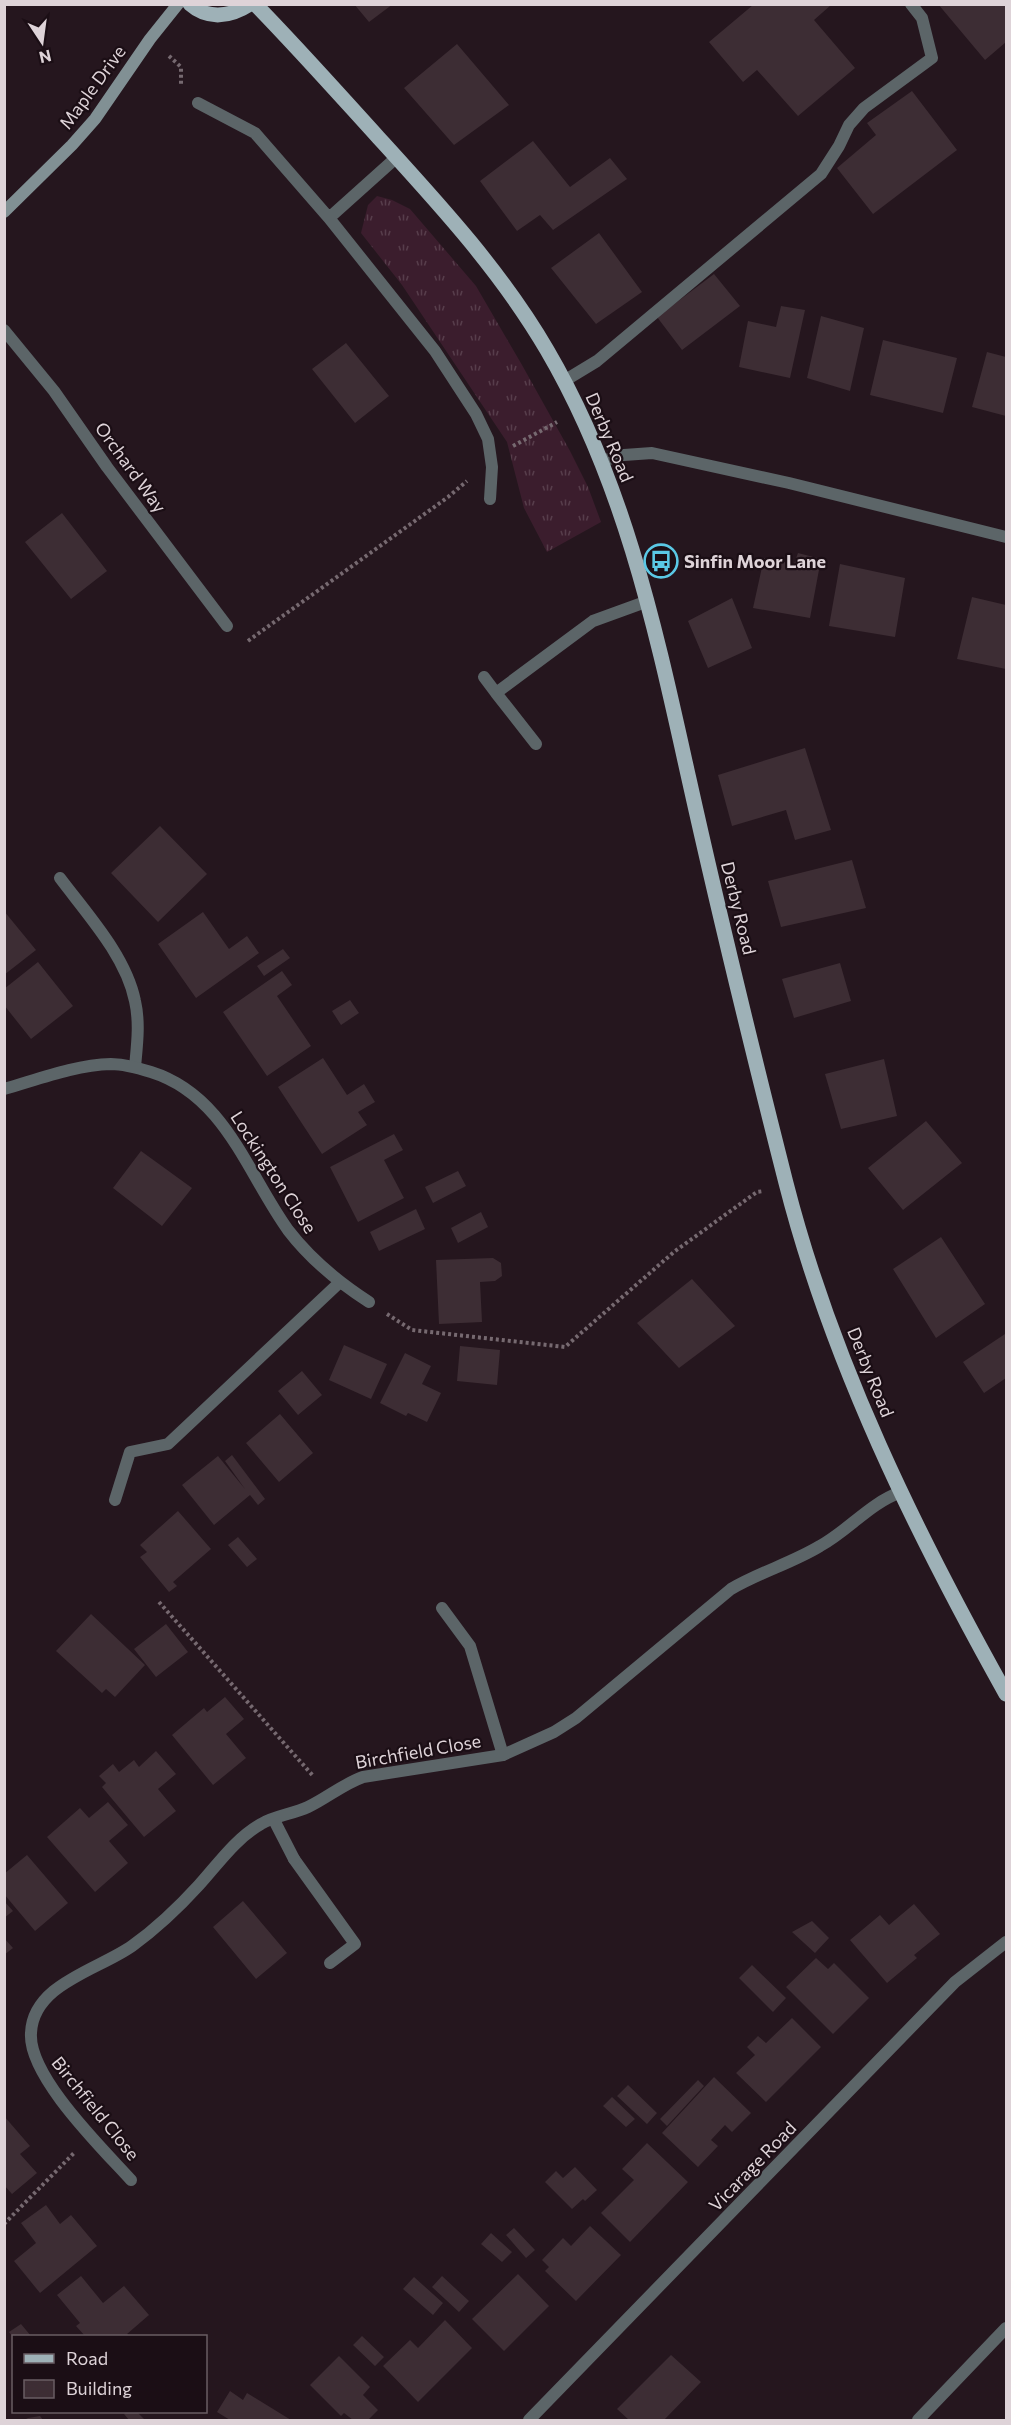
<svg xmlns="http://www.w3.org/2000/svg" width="1011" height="2425" font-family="Commissioner,sans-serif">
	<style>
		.grass { fill: url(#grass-tufts) }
		.building { fill: #3d2d34 }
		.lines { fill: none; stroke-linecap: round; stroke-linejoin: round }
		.path { stroke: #766970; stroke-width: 4; stroke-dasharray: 3 3; stroke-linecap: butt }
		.lane { stroke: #5c6568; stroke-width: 12 }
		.street { stroke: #5c6568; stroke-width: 12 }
		.secondary { stroke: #819094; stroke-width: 12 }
		.primary { stroke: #9eb1b7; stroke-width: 15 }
		.labels { text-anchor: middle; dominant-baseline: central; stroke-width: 4.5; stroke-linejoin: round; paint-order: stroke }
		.street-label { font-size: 18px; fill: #ded3d8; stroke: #1b0e15 }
		.poi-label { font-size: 18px; font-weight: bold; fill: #ded3d8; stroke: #1b0e15; text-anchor: start }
	</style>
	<defs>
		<pattern id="grass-tufts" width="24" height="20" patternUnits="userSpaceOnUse" patternTransform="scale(1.5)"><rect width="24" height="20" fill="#3b1d2d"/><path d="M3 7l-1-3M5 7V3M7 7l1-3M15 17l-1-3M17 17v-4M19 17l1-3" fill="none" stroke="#573d4b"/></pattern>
	</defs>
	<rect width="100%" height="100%" fill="#25161e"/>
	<!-- grass -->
	<path class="grass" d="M377 196 392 200 410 209 476 286 522 365 570 451 588 487 601 522 547 552 524 508 507 442 402 285 361 233 368 205Z"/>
	<!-- building -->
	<path class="building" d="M354 4H393L369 22Z
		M938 4H1006V42L985 60Z
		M753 5H831L814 20 855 68 798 116 757 70 743 82 709 42Z
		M457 44 509 105 454 145 404 88Z
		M912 91 957 150 873 214 837 168 876 135 867 123Z
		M533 141 570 187 610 158 627 179 553 230 540 215 517 231 480 181Z
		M599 233 642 292 596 324 551 268Z
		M714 274 740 306 682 350 657 317Z
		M781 306 805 310 790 378 739 367 748 321 776 327Z
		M821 316 864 328 850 391 807 378Z
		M883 340 957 358 943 413 870 395Z
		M346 343 389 396 355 423 312 369Z
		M987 352 1006 357V416L972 407Z
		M62 513 107 571 71 599 25 542Z
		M798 553 821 559 810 618 753 608 764 558 794 564Z
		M840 564 905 578 895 637 829 626Z
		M972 597 1006 605V669L957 659Z
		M732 598 752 648 708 668 688 621Z
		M805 748 831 830 795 840 786 810 732 826 718 775Z
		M160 826 207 874 158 922 111 873Z
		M852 860 866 908 781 927 768 881Z
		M4 911 36 950 4 975Z
		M203 912 229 949 247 936 259 953 196 998 158 944Z
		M283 949 290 958 264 976 257 966Z
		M38 962 73 1006 31 1039 4 1005V989Z
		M840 963 851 1001 794 1018 782 979Z
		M282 971 292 985 277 996 311 1046 267 1076 223 1012Z
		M350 1000 359 1013 341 1025 332 1011Z
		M323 1058 347 1095 364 1084 375 1102 358 1112 367 1125 322 1154 278 1087Z
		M884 1059 897 1116 841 1129 825 1074Z
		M926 1121 962 1163 903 1210 868 1168Z
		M394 1134 403 1150 384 1160 404 1198 358 1222 330 1167Z
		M141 1151 192 1188 162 1226 113 1188Z
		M458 1171 466 1186 433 1203 425 1187Z
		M416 1209 425 1229 379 1251 370 1232Z
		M481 1212 488 1227 458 1243 451 1228Z
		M941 1237 985 1304 936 1338 893 1269Z
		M493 1258 501 1263 502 1276 495 1281 480 1282 482 1322 439 1324 436 1260Z
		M692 1279 735 1326 679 1368 637 1323Z
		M1005 1334 1006 1378 984 1393 963 1362Z
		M344 1345 387 1364 371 1399 329 1380Z
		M460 1346 500 1350 497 1385 457 1381Z
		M405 1353 431 1366 422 1384 441 1393 427 1422 408 1413 406 1416 380 1403Z
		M302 1371 322 1395 298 1415 278 1391Z
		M280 1414 313 1453 279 1482 246 1443Z
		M232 1455 265 1499 258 1505 250 1495 214 1525 182 1485 218 1456 245 1489 225 1461Z
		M178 1511 211 1549 173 1582 177 1586 169 1592 140 1557 147 1552 140 1545Z
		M238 1537 257 1559 247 1567 228 1545Z
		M91 1614 145 1665 115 1697 106 1689 102 1693 56 1651Z
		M166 1624 188 1652 156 1677 134 1649Z
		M225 1697 244 1719 226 1734 246 1758 213 1785 172 1735 204 1708 207 1712Z
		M156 1751 176 1774 158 1789 176 1811 144 1837 102 1787 106 1783 99 1776 113 1764 119 1772 134 1760 139 1767Z
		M108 1802 128 1825 109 1841 128 1863 95 1892 47 1837 80 1808 89 1818Z
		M27 1855 68 1903 35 1931 4 1894V1874Z
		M4 1901 13 1911 4 1918Z
		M243 1901 287 1953 256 1979 213 1927Z
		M914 1904 940 1934 914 1955 917 1958 887 1983 850 1940 880 1915 889 1925Z
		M812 1921 829 1938 815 1953 792 1932Z
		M4 1938 13 1948 4 1955Z
		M816 1958 828 1969 834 1963 869 1998 833 2034 786 1987Z
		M752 1965 786 1998 773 2012 739 1978Z
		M792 2018 821 2047 766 2102 736 2073 755 2055 747 2047 758 2036 766 2043Z
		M714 2077 751 2113 732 2132 725 2125 711 2140 718 2146 698 2167 662 2133Z
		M698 2080 704 2086 667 2126 660 2119Z
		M628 2085 657 2113 647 2124 617 2096Z
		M612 2097 635 2119 626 2127 603 2106Z
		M4 2116 30 2146 20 2154 37 2173 12 2194 4 2185Z
		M647 2143 688 2182 630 2242 601 2213 634 2180 622 2169Z
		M575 2167 597 2190 585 2201 583 2199 572 2209 545 2182 556 2171 563 2178Z
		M46 2205 60 2224 71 2215 97 2246 40 2293 14 2261 36 2243 21 2223Z
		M590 2226 621 2255 576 2301 545 2271 549 2267 542 2260 563 2238 571 2246Z
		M514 2228 535 2250 526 2258 506 2235Z
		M491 2233 512 2252 502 2262 481 2244Z
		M518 2274 549 2306 504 2351 472 2319Z
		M81 2276 103 2303 124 2286 149 2315 127 2334 130 2336H85L76 2326 80 2323 57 2295Z
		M442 2276 469 2301 459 2312 432 2287Z
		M414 2277 443 2303 433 2315 403 2289Z
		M445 2320 472 2348 418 2402 383 2366 410 2340 418 2348Z
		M21 2324 31 2336H12L9 2332Z
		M362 2336 384 2357 375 2366 353 2345Z
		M671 2355 701 2382 664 2420H629L617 2409Z
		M339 2356 370 2387 363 2395 378 2410 368 2420H353L344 2413 341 2416 310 2385Z
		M230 2391 243 2400 247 2393 291 2420H230L217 2412Z
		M127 2412H137L145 2420H129L124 2414Z
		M40 2416 43 2420H24L28 2418Z"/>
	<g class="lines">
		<!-- path -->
		<path class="path" d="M169 56 181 67V85
			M513 446 557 422
			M248 641 448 497 467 481
			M387 1314 412 1330 565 1347 675 1251 757 1192 764 1191
			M159 1602 314 1777
			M4 2224 74 2153"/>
		<!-- lane -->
		<path class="lane" d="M564 381 597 361 821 174 839 146 849 125 864 108 932 58 922 18 911 4
			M484 677 496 693
			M536 744 496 693 593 621 648 601
			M60 878C87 914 126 956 135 1001 140 1023 137 1045 135 1067
			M442 1608 470 1646 503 1755
			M294 1859 355 1944 330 1963"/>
		<!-- street -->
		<path class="street" d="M198 103 255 133 329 218 397 157
			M329 218 435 351 476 414 488 439 492 467 490 499
			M4 330 54 391 107 467 227 626
			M601 461 624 455 652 453 789 483 1006 537
			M4 1089C39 1079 75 1065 111 1064 125 1064 138 1068 151 1072 225 1095 247 1173 288 1230 311 1260 338 1282 369 1302
			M115 1500 130 1452 168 1444 339 1283
			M274 1820 294 1859
			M131 2180C102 2148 28 2076 31 2033 33 1984 98 1970 132 1946 157 1928 179 1907 199 1885 218 1864 236 1838 261 1824 274 1816 293 1814 308 1807 327 1798 343 1784 363 1777L503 1755 554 1732 576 1718 731 1589C760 1572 792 1563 820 1546 849 1530 870 1503 901 1492
			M529 2420 955 1982 1006 1942
			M918 2420 1006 2328"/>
		<!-- secondary -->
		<path class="secondary" d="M4 212 72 145 95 119 150 39 178 4"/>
		<!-- primary -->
		<path class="primary" d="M190 4C208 20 230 17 250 4
			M255 4C297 47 337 92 377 136 438 203 501 271 547 350 625 483 656 631 689 779 719 914 752 1049 786 1183 832 1363 916 1533 1006 1694"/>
	</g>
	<!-- icons -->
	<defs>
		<symbol id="bus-ring" viewBox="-11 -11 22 22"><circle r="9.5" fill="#1b0e15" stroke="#5ac8e5" stroke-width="1.5"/><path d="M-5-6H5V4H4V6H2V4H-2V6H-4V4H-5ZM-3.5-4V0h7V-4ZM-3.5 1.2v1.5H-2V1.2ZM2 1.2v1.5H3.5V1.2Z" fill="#5ac8e5"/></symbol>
	</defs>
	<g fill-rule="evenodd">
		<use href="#bus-ring" x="642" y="542" width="38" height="38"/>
	</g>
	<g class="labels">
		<!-- street labels -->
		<g class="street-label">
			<text transform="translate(92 87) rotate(-54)">Maple Drive</text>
			<text transform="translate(610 437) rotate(67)">Derby Road</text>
			<text transform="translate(131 467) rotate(54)">Orchard Way</text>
			<text transform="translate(739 908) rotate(76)">Derby Road</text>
			<text transform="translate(274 1172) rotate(57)">Lockington Close</text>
			<text transform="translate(871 1372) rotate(68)">Derby Road</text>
			<text transform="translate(418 1751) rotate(-10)">Birchfield Close</text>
			<text transform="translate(96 2108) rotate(51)">Birchfield Close</text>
			<text transform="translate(752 2166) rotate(-46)">Vicarage Road</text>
		</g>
		<!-- poi labels -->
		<g class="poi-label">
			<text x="684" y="561">Sinfin Moor Lane</text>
		</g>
	</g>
	<!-- border -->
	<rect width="1011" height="2425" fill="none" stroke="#ded3d8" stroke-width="12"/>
	<!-- legend -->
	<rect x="12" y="2335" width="195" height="78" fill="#1b0e15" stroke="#695d63" stroke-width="1.5"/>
	<rect x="24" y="2354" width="30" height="9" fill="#9eb1b7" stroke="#695d63" stroke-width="1.5"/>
	<text x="66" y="2365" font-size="18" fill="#ded3d8">Road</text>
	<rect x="24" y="2380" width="30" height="18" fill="#3d2d34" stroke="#695d63" stroke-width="1.5"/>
	<text x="66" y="2395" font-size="18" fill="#ded3d8">Building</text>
	<!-- north arrow -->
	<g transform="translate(42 42) rotate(167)" stroke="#1b0e15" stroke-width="4.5" paint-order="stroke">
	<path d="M0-4.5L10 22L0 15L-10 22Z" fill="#ded3d8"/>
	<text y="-9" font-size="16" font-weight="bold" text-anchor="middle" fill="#ded3d8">N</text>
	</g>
</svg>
